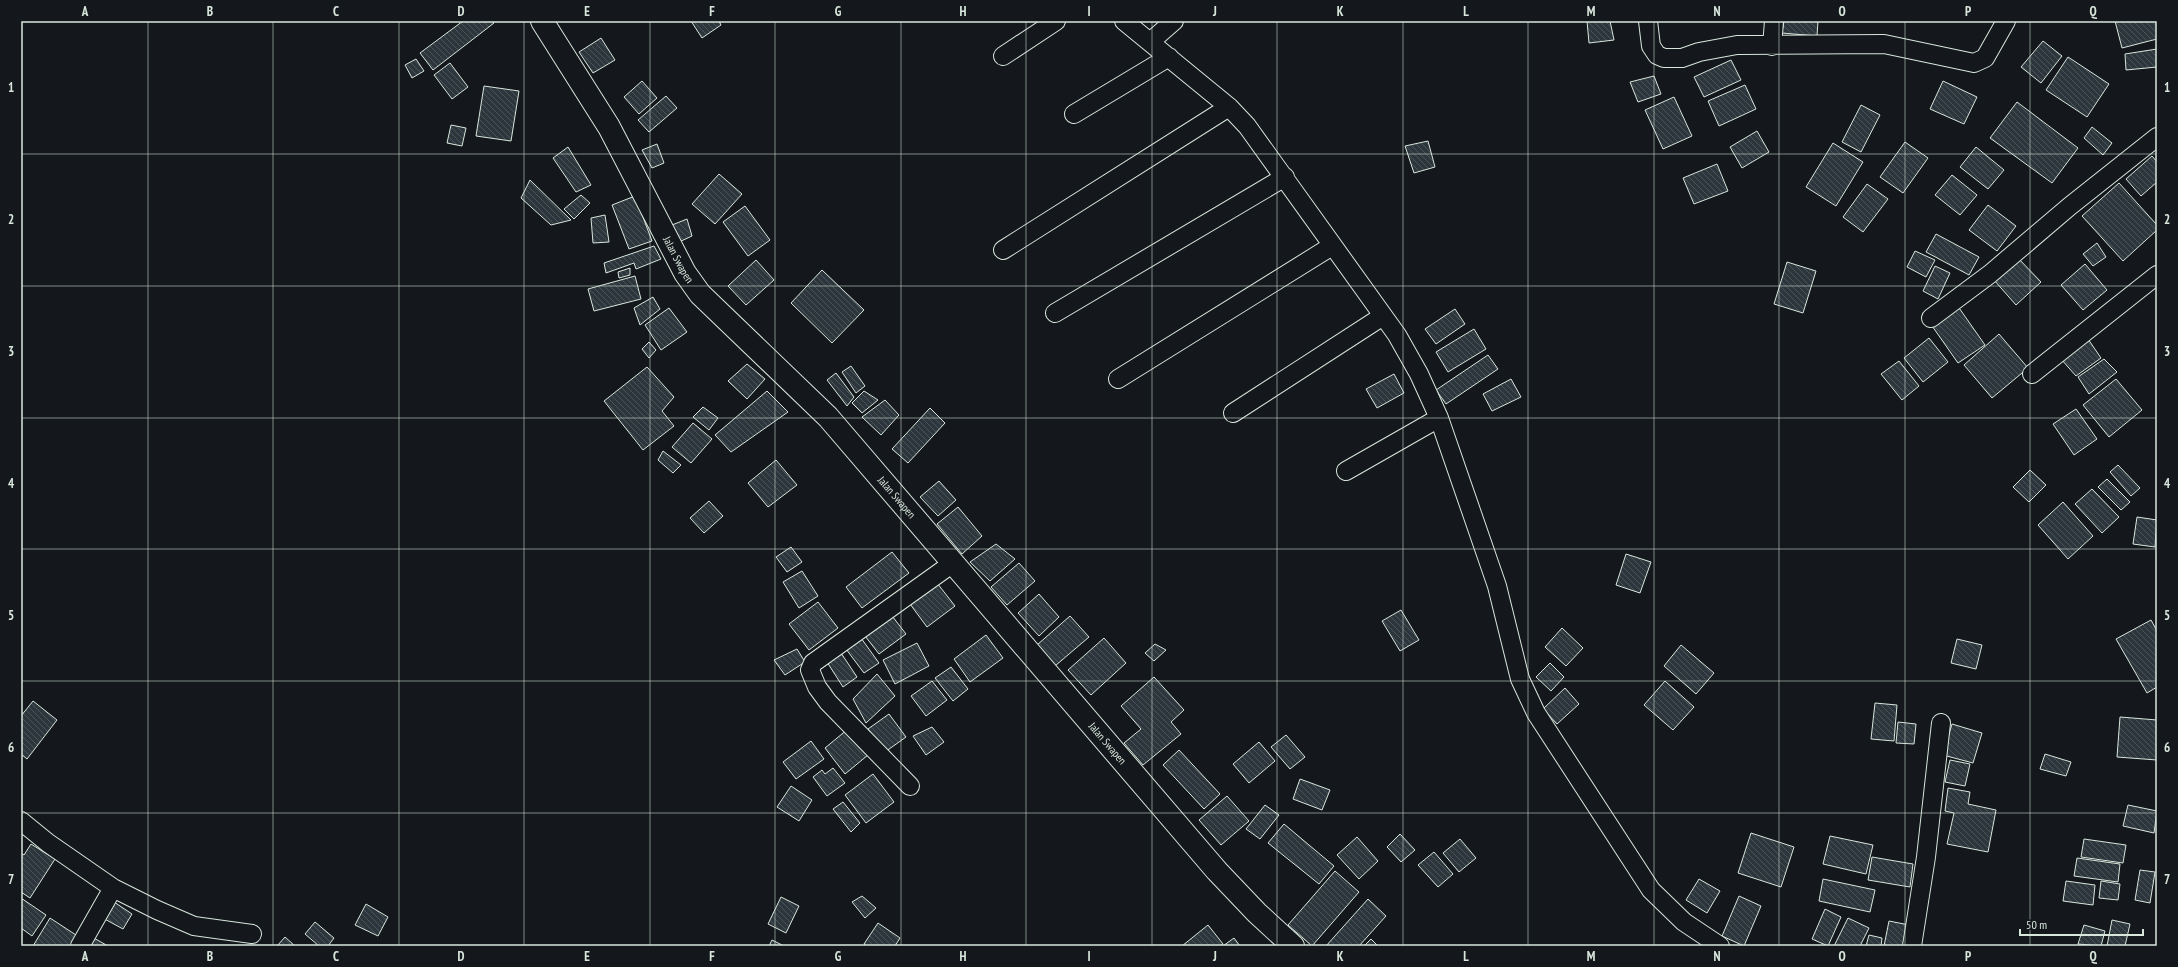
<svg xmlns="http://www.w3.org/2000/svg" width="2178" height="967" font-family="'PT Sans Narrow',sans-serif">
	<style>
		.building { fill: url(#building-back-hatch); stroke: #d8e6dc }
		.lines { fill: none; stroke-linecap: round; stroke-linejoin: round }
		.minor-casing { stroke: #d8e6dc; stroke-width: 20 }
		.major-casing { stroke: #d8e6dc; stroke-width: 24 }
		.minor { stroke: #14181c; stroke-width: 18 }
		.major { stroke: #14181c; stroke-width: 22 }
		.grid { fill: none; stroke: #d8e6dc; stroke-width: 1; stroke-opacity: 0.55 }
		.labels { text-anchor: middle; dominant-baseline: central; stroke-width: 3; stroke-linejoin: round; paint-order: stroke }
		.street-label { font-size: 11px; fill: #d8e6dc; stroke: #14181c }
		.neatline { fill: none; stroke: #d8e6dc; stroke-width: 1.5 }
		.grid-label { font-size: 13px; text-anchor: middle; font-weight: bold; fill: #d8e6dc }
	</style>
	<defs>
		<pattern id="building-back-hatch" width="6" height="6" patternUnits="userSpaceOnUse"><rect width="6" height="6" fill="#2c363c"/><path d="M-1 5l2 2M0 0l6 6M5-1l2 2" fill="none" stroke="#4a5358"/></pattern>
	</defs>
	<rect width="100%" height="100%" fill="#14181c"/>
	<!-- building -->
	<path class="building" d="M463 21H492L494 23 433 70 420 53Z
		M691 21H719L721 25 702 38Z
		M1587 21H1610L1614 40 1589 43Z
		M1784 21H1818L1817 36 1782 33Z
		M2115 21H2157V39L2122 48Z
		M601 38 615 60 593 73 579 52Z
		M2043 41 2062 56 2041 83 2021 67Z
		M2157 49V67L2126 70 2125 54Z
		M2068 57 2109 84 2087 117 2046 90Z
		M416 59 424 71 412 78 405 65Z
		M1731 60 1741 80 1704 97 1694 77Z
		M450 63 468 87 452 99 434 75Z
		M1654 76 1661 94 1638 102 1630 82Z
		M642 81 657 98 639 114 624 97Z
		M1943 81 1977 97 1964 124 1930 109Z
		M1745 85 1756 109 1719 126 1708 101Z
		M484 86 519 91 511 141 476 136Z
		M666 96 677 108 649 132 638 120Z
		M1674 97 1692 136 1663 149 1645 110Z
		M2017 102 2078 148 2052 183 1990 138Z
		M1861 105 1880 115 1861 152 1842 142Z
		M451 125 466 128 462 146 447 143Z
		M2092 127 2112 143 2103 155 2084 138Z
		M1757 131 1769 152 1742 168 1730 147Z
		M1428 141 1435 167 1414 173 1405 146Z
		M1905 142 1928 158 1903 193 1880 177Z
		M1833 143 1863 162 1836 206 1806 187Z
		M657 144 664 163 652 168 642 150Z
		M568 147 591 185 576 192 553 158Z
		M1976 147 2004 170 1988 189 1960 167Z
		M2152 156 2157 162V182L2141 196 2126 179Z
		M1717 164 1728 191 1694 204 1683 178Z
		M719 174 742 194 715 224 692 204Z
		M1952 175 1977 195 1960 215 1935 195Z
		M530 180 571 220 551 225 521 198Z
		M2119 183 2157 225V230L2123 261 2082 216Z
		M1867 184 1888 199 1863 232 1843 217Z
		M581 195 590 203 574 219 564 209Z
		M635 196 652 241 629 249 612 205Z
		M1988 205 2016 226 1997 251 1969 230Z
		M745 206 770 240 748 256 723 222Z
		M605 215 609 242 593 243 591 218Z
		M687 219 692 236 679 242 672 225Z
		M1936 234 1979 257 1969 275 1926 252Z
		M2097 243 2106 257 2093 266 2083 254Z
		M654 246 661 259 636 269 634 263 606 273 604 263Z
		M1915 251 1935 260 1926 277 1907 267Z
		M2018 258 2041 282 2016 305 1994 280Z
		M756 260 774 280 746 305 728 286Z
		M1787 262 1816 271 1803 313 1774 304Z
		M2085 264 2107 290 2083 310 2061 285Z
		M1935 266 1950 273 1938 299 1923 291Z
		M630 268V275L619 278 618 272Z
		M822 270 864 310 832 343 791 303Z
		M635 276 641 299 594 311 588 289Z
		M653 297 660 309 640 325 634 308Z
		M1957 305 1985 345 1958 363 1930 323Z
		M669 308 687 332 661 350 645 325Z
		M1455 309 1465 324 1436 344 1425 329Z
		M1474 329 1486 349 1448 372 1436 352Z
		M1999 334 2028 368 1992 398 1964 365Z
		M1929 338 1948 362 1923 382 1904 358Z
		M2088 339 2101 358 2076 376 2061 359Z
		M649 342 656 350 649 358 642 349Z
		M1488 355 1498 369 1446 404 1436 390Z
		M2104 359 2117 372 2089 394 2078 377Z
		M1899 361 1919 386 1902 400 1881 374Z
		M747 364 765 379 747 399 728 381Z
		M851 366 865 386 856 393 842 372Z
		M647 367 674 397 662 411 674 426 643 450 604 401Z
		M836 373 854 397 847 406 827 380Z
		M1394 374 1404 393 1377 408 1366 389Z
		M1511 379 1521 397 1492 411 1483 394Z
		M2116 379 2142 410 2109 437 2083 405Z
		M767 391 788 412 731 452 715 435Z
		M864 391 878 400 862 413 852 403Z
		M885 400 899 415 881 435 862 417Z
		M703 407 718 418 709 430 693 417Z
		M930 408 945 423 908 463 892 449Z
		M2076 409 2097 439 2074 455 2053 424Z
		M693 423 712 439 691 463 672 447Z
		M663 451 681 465 673 473 658 460Z
		M776 460 797 485 768 507 748 483Z
		M2118 465 2140 488 2131 496 2110 472Z
		M2030 470 2046 485 2029 502 2013 487Z
		M2107 479 2130 502 2121 510 2098 487Z
		M939 481 956 500 938 516 920 497Z
		M2092 489 2119 517 2102 533 2075 504Z
		M709 501 723 516 704 533 690 518Z
		M2063 502 2093 536 2068 559 2038 525Z
		M958 507 982 536 962 554 937 524Z
		M2137 517 2157 520 2155 547 2133 544Z
		M996 544 1015 559 990 581 970 562Z
		M791 547 802 562 787 572 776 557Z
		M892 552 909 573 862 608 846 587Z
		M1626 554 1651 562 1640 593 1616 585Z
		M1019 563 1035 581 1007 605 991 587Z
		M802 571 818 596 799 608 783 582Z
		M937 583 955 606 927 627 910 604Z
		M1039 594 1059 617 1039 636 1018 613Z
		M818 602 838 628 809 650 789 624Z
		M1401 610 1419 640 1400 651 1382 621Z
		M889 612 906 634 879 654 862 632Z
		M1070 616 1089 637 1055 666 1037 645Z
		M2151 620 2157 631V687L2147 693 2116 639Z
		M1562 628 1583 648 1566 666 1545 647Z
		M986 635 1003 658 970 682 954 659Z
		M861 638 879 663 864 673 846 649Z
		M1104 638 1126 663 1091 695 1068 670Z
		M1957 639 1982 645 1976 669 1951 663Z
		M917 643 929 666 895 684 883 660Z
		M1155 644 1166 650 1154 661 1145 653Z
		M1681 645 1714 673 1696 694 1664 666Z
		M797 649 805 662 785 675 774 660Z
		M841 653 857 677 843 687 827 662Z
		M1550 663 1564 677 1551 691 1536 677Z
		M951 667 968 689 953 701 935 678Z
		M877 674 895 696 866 723 853 699Z
		M1154 677 1184 710 1171 722 1181 734 1143 765 1124 743 1141 729 1121 706Z
		M932 681 947 700 926 716 911 696Z
		M1665 681 1694 707 1673 730 1644 705Z
		M1565 688 1579 704 1557 724 1543 709Z
		M33 701 57 720 27 759 21 754V716Z
		M1875 703 1897 705 1894 741 1871 739Z
		M889 714 906 737 885 752 868 729Z
		M2120 717 2157 720V760L2117 757Z
		M1898 722 1916 724 1914 744 1896 743Z
		M1952 724 1982 733 1973 763 1943 755Z
		M932 727 944 742 926 755 913 736Z
		M848 729 868 755 845 774 825 748Z
		M1286 735 1305 757 1290 769 1271 747Z
		M811 741 824 759 796 779 783 762Z
		M1259 742 1275 761 1249 783 1233 764Z
		M1179 750 1220 794 1204 809 1163 765Z
		M2045 754 2071 762 2066 776 2040 769Z
		M1950 760 1970 764 1965 786 1945 782Z
		M833 768 845 783 827 796 813 777 822 770 825 774Z
		M873 774 894 802 866 823 845 795Z
		M1300 779 1330 790 1322 810 1293 799Z
		M791 786 812 800 799 821 777 807Z
		M1948 788 1970 792 1968 804 1996 810 1988 852 1947 844 1954 813 1945 811Z
		M1227 796 1249 821 1221 845 1199 820Z
		M843 802 860 823 851 832 833 809Z
		M1265 805 1279 815 1260 839 1246 829Z
		M2128 805 2157 811 2154 833 2123 826Z
		M1284 824 1334 866 1319 884 1268 843Z
		M1751 833 1794 847 1781 887 1738 873Z
		M1400 834 1415 850 1401 862 1387 847Z
		M1830 836 1873 845 1866 874 1823 864Z
		M1357 837 1378 861 1359 879 1337 855Z
		M1460 839 1476 858 1459 872 1443 853Z
		M2084 839 2126 845 2123 863 2081 857Z
		M31 844 55 859 30 898 21 892V853L24 855Z
		M1434 852 1453 874 1438 887 1418 865Z
		M1872 857 1913 864 1910 887 1868 880Z
		M2077 858 2120 864 2118 882 2074 876Z
		M2140 870 2155 872 2150 903 2135 900Z
		M1335 871 1359 892 1312 946 1288 925Z
		M1699 879 1720 891 1707 913 1686 900Z
		M1823 879 1875 890 1870 912 1819 901Z
		M2066 881 2095 885 2093 905 2063 901Z
		M2101 881 2120 884 2118 900 2099 898Z
		M862 896 876 908 865 918 852 902Z
		M1739 896 1761 906 1744 946 1722 936Z
		M781 897 799 906 786 933 768 924Z
		M21 898 46 915 32 936 21 928Z
		M1368 899 1386 916 1359 946H1326Z
		M111 900 132 914 123 929 101 917Z
		M366 904 388 917 378 936 355 925Z
		M1825 909 1841 917 1828 946 1812 939Z
		M50 918 79 937 74 946H33Z
		M1848 918 1869 928 1860 946H1834Z
		M2112 920 2130 924 2125 946H2107Z
		M1889 921 1909 925 1905 946H1884Z
		M315 922 334 938 328 946H319L305 934Z
		M878 923 900 938 895 946H866L864 944Z
		M1208 925 1223 944 1220 946H1182Z
		M2084 925 2105 931 2101 946 2078 944Z
		M1869 935 1882 938 1881 946H1866Z
		M92 937 108 946H87Z
		M285 937 295 946H277Z
		M1234 938 1240 946H1223Z
		M1371 939 1378 946H1364Z
		M772 940 784 946H769Z"/>
	<g class="lines">
		<defs>
			<path id="minor" d="M1124 21 1229 107 1247 126 1397 335 1419 374 1439 418 1497 586 1520 679 1536 713 1651 890 1684 922 1720 946
				M1648 21 1651 46 1657 55 1664 58H1682L1699 52 1737 45 1884 44 1974 63 1985 58 2006 21
				M1150 42 1174 21
				M1772 46 1774 21
				M1003 56 1056 21
				M1074 114 1169 57
				M1003 250 1229 107
				M1055 313 1285 177
				M1931 318 1990 274 2070 206 2157 137
				M2032 374 2157 275
				M1118 379 1332 246
				M1233 413 1383 316
				M1346 471 1439 418
				M910 786 828 702 817 687 810 670 813 663 953 563
				M21 821 48 843 113 888 157 910 194 926 252 934
				M80 946 113 888
				M1912 946 1926 857 1941 723"/>
			<g id="major">
				<path id="s1" d="M542 21 609 127 685 273 700 294 828 417 1217 871 1257 913 1293 946"/>
			</g>
		</defs>
		<!-- minor casing -->
		<use href="#minor" class="minor-casing"/>
		<!-- major casing -->
		<use href="#major" class="major-casing"/>
		<!-- minor -->
		<use href="#minor" class="minor"/>
		<!-- major -->
		<use href="#major" class="major"/>
	</g>
	<!-- grid -->
	<path class="grid" d="M148 21V946M273 21V946M399 21V946M524 21V946M650 21V946M775 21V946M901 21V946M1026 21V946M1152 21V946M1277 21V946M1403 21V946M1528 21V946M1654 21V946M1779 21V946M1905 21V946M2030 21V946M21 154H2157M21 286H2157M21 418H2157M21 549H2157M21 681H2157M21 813H2157"/>
	<g class="labels">
		<!-- street labels -->
		<g class="street-label">
			<text stroke="none"><textPath href="#s1" startOffset="275">Jalan Swapen</textPath></text>
			<text stroke="none"><textPath href="#s1" startOffset="599">Jalan Swapen</textPath></text>
			<text stroke="none"><textPath href="#s1" startOffset="923">Jalan Swapen</textPath></text>
		</g>
	</g>
	<!-- border -->
	<rect width="2178" height="967" fill="none" stroke="#14181c" stroke-width="44"/>
	<!-- scale -->
	<path d="M2020 929v6h123v-6" fill="none" stroke="#d8e6dc" stroke-width="2"/>
	<text x="2026" y="929" font-size="12" fill="#d8e6dc" stroke="#14181c" stroke-width="3" paint-order="stroke">50 m</text>
	<rect x="22" y="22" width="2134" height="923" class="neatline"/>
	<g class="grid-label">
		<text x="85" y="16">A</text>
		<text x="210" y="16">B</text>
		<text x="336" y="16">C</text>
		<text x="461" y="16">D</text>
		<text x="587" y="16">E</text>
		<text x="712" y="16">F</text>
		<text x="838" y="16">G</text>
		<text x="963" y="16">H</text>
		<text x="1089" y="16">I</text>
		<text x="1215" y="16">J</text>
		<text x="1340" y="16">K</text>
		<text x="1466" y="16">L</text>
		<text x="1591" y="16">M</text>
		<text x="1717" y="16">N</text>
		<text x="1842" y="16">O</text>
		<text x="1968" y="16">P</text>
		<text x="2093" y="16">Q</text>
		<text x="11" y="92">1</text>
		<text x="2167" y="92">1</text>
		<text x="11" y="224">2</text>
		<text x="2167" y="224">2</text>
		<text x="11" y="356">3</text>
		<text x="2167" y="356">3</text>
		<text x="11" y="488">4</text>
		<text x="2167" y="488">4</text>
		<text x="11" y="620">5</text>
		<text x="2167" y="620">5</text>
		<text x="11" y="752">6</text>
		<text x="2167" y="752">6</text>
		<text x="11" y="884">7</text>
		<text x="2167" y="884">7</text>
		<text x="85" y="961">A</text>
		<text x="210" y="961">B</text>
		<text x="336" y="961">C</text>
		<text x="461" y="961">D</text>
		<text x="587" y="961">E</text>
		<text x="712" y="961">F</text>
		<text x="838" y="961">G</text>
		<text x="963" y="961">H</text>
		<text x="1089" y="961">I</text>
		<text x="1215" y="961">J</text>
		<text x="1340" y="961">K</text>
		<text x="1466" y="961">L</text>
		<text x="1591" y="961">M</text>
		<text x="1717" y="961">N</text>
		<text x="1842" y="961">O</text>
		<text x="1968" y="961">P</text>
		<text x="2093" y="961">Q</text>
	</g>
</svg>
